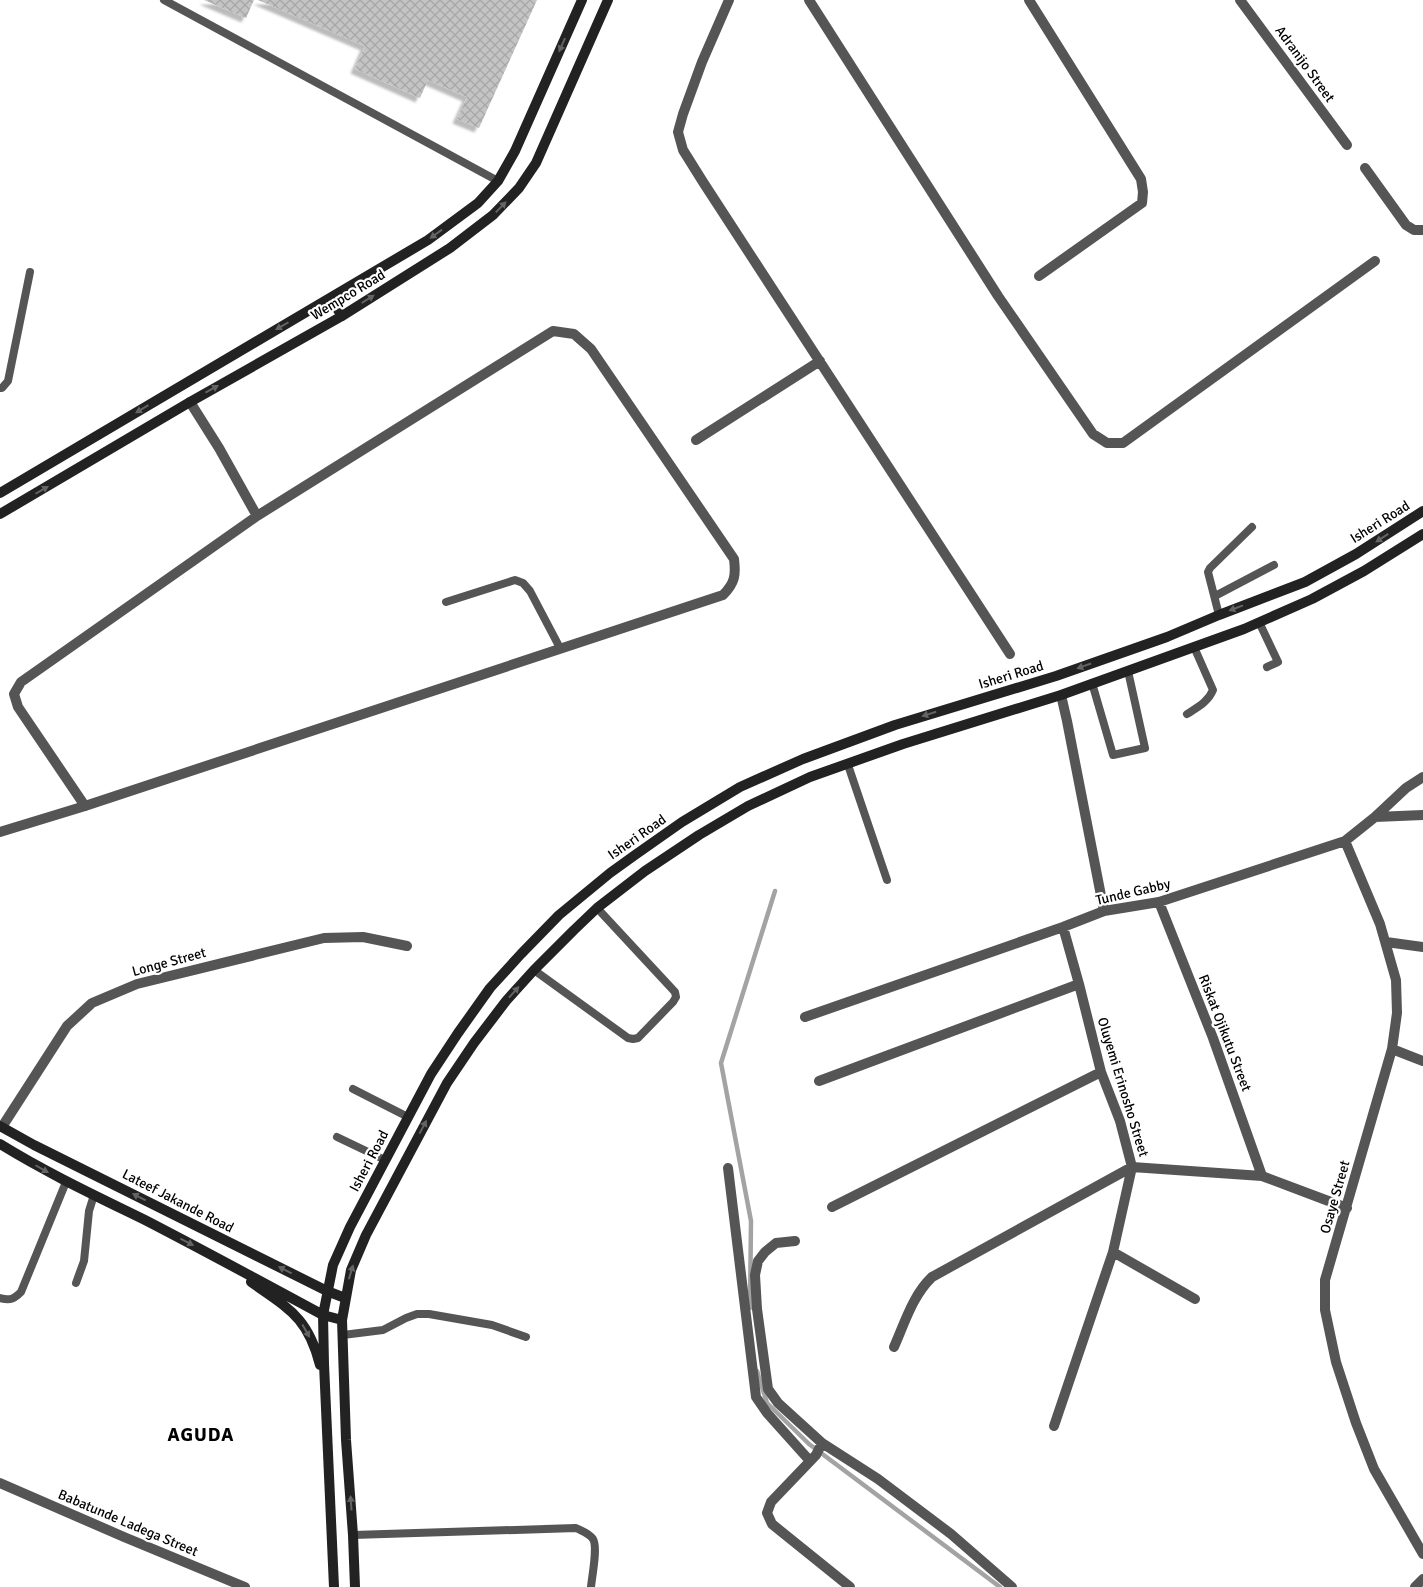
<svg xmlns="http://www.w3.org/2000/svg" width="1423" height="1587" font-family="Signika,sans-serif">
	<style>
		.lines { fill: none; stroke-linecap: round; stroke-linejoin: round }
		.stream { stroke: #a3a3a3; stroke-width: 4.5 }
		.building { fill: url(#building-cross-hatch); filter: url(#shadow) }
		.lane { stroke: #555; stroke-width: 8 }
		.street { stroke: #555; stroke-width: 10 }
		.secondary { stroke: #222; stroke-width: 10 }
		.oneway { fill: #646464 }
		.labels { text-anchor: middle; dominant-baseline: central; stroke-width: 4.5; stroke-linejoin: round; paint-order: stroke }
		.street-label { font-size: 14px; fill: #000; stroke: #fff }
		.district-label { font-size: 19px; font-weight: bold; letter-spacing: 1px; fill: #000; stroke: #fff }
	</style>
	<defs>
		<pattern id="building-cross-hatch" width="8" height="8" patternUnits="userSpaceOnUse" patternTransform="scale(1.25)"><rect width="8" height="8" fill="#c4c4c4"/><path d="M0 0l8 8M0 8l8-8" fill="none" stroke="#a7a7a7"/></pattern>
		<filter id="shadow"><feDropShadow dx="-4.5" dy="4.5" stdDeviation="1" flood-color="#0004"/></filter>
	</defs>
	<rect width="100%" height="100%" fill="#fff"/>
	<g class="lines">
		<!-- stream -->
		<path class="stream" d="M750 1308 751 1221 721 1063 775 891
			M757 1371 767 1403 809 1444 1000 1587"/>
	</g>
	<!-- building -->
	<path class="building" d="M204 0H254L246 18Z
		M258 0H537L479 128 457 119 467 97 428 80 420 98 355 69 365 46Z"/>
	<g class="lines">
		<!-- lane -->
		<path class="lane" d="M164 0 498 181
			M0 388H2L8 381 30 272
			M1215 596 1274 565
			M446 602 515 580 523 583 530 591 560 648
			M1219 615 1208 572 1210 568 1252 527
			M1259 622 1278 662 1267 667
			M1092 683 1113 755 1145 748 1128 671
			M1187 714C1198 707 1208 702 1213 690L1194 647
			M848 765 887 880
			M534 970 628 1038 633 1039 638 1038 673 1002 676 997 675 992 597 908
			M353 1089 408 1117
			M337 1137 385 1160
			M76 1283 84 1261 89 1211 94 1195
			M0 1298C10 1301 14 1299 21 1292L66 1182
			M343 1335 383 1330 406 1318 417 1314H429L492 1325 526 1337
			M353 1535 576 1528C582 1531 589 1533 593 1539 598 1547 592 1576 591 1587"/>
		<!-- street -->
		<path class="street" d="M729 0 702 62 683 114 678 132 683 150 703 182 1010 654
			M809 0 998 296 1093 434 1107 443H1123L1375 261
			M1029 0 1141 179 1143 192 1142 203 1039 276
			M1240 0 1347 145
			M1365 168 1406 225 1414 230H1423
			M190 402 219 448 257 516
			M696 440 820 361
			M1061 695 1067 721 1104 911
			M1375 817 1423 815
			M0 832 85 806 723 595C735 583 736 575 734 559L591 349 574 334 553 331 257 516 21 682 14 694 18 707 85 806
			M1345 841 1380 924 1396 980 1397 1013 1392 1049 1325 1280V1310L1336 1362 1356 1423 1374 1469 1423 1554
			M1159 902 1213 1038 1262 1176
			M1386 942 1423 947
			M805 1017 1063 927 1104 911 1159 902 1345 841 1375 817 1406 788 1423 777
			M1392 1049 1423 1061
			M819 1081 1079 984
			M2 1127 67 1026 92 1003 137 984 324 938 363 937 407 946
			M728 1168 756 1397 767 1413 810 1461
			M832 1207 1101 1072
			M795 1241 776 1243 765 1252 758 1261 755 1275 757 1309 768 1389 778 1403 822 1443 878 1479 951 1534 1012 1587
			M1113 1252 1195 1299
			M894 1347C905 1322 913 1295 932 1277L1132 1167 1262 1176 1347 1208
			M1054 1426 1113 1252 1132 1167 1120 1121 1101 1072 1079 984 1063 927
			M822 1443 816 1455 771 1502 767 1513 772 1524 850 1587
			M0 1483 124 1537 245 1587
			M1415 1587 1423 1579"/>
		<!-- secondary -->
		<path class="secondary" d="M330 298 342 316
			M0 493 428 240 478 203 498 181 515 151 582 0
			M0 514 190 402 342 316 450 248 493 215 519 188 536 163 608 0
			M0 1126 34 1145 327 1291 345 1298
			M0 1144C47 1173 96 1196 145 1220 205 1251 264 1283 323 1315L342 1320
			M251 1282C289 1309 308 1317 320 1365
			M334 1587 324 1364 323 1315 333 1265 350 1227 431 1074 458 1033 490 988 521 954 559 915 610 873 635 855 682 822 740 787 803 759 895 725 1056 676 1167 637 1219 615 1305 582 1356 554 1423 511
			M355 1587 353 1535 346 1440 342 1320 351 1270 366 1235 447 1083 474 1043 506 1001 534 970 574 930 597 908 645 871 699 835 748 806 810 777 903 744 1061 695 1244 629 1312 599 1364 571 1423 534"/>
	</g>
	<!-- one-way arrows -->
	<defs><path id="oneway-solid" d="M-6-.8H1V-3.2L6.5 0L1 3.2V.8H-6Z" transform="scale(1.25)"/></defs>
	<g class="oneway">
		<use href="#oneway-solid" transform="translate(562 45) rotate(114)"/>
		<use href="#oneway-solid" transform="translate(501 207) rotate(-46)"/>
		<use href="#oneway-solid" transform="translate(436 234) rotate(144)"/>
		<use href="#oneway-solid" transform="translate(368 299) rotate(-32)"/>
		<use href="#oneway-solid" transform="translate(282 326) rotate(150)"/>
		<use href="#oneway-solid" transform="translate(212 389) rotate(-29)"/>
		<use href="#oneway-solid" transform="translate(142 409) rotate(149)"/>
		<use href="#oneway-solid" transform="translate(42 490) rotate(-30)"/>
		<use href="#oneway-solid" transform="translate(1382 538) rotate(147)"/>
		<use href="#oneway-solid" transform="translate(1236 608) rotate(159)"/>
		<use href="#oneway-solid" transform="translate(1084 666) rotate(161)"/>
		<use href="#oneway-solid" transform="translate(929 714) rotate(163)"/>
		<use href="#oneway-solid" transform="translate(514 992) rotate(-48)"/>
		<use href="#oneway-solid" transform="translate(423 1127) rotate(-62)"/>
		<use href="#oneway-solid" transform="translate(42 1169) rotate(30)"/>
		<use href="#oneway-solid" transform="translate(139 1197) rotate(-153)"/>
		<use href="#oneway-solid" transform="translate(187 1242) rotate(27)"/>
		<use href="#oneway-solid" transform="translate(285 1270) rotate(-153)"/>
		<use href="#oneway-solid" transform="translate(351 1272) rotate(-73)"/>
		<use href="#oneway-solid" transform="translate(306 1331) rotate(61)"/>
		<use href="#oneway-solid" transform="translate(351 1503) rotate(-94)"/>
	</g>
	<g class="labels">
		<!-- street labels -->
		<g class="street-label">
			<text transform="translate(1305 64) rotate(54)">Adranijo Street</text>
			<text transform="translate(348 295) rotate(-31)">Wempco Road</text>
			<text transform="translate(1380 522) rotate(-32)">Isheri Road</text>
			<text transform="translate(1011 675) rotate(-17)">Isheri Road</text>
			<text transform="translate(637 837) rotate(-35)">Isheri Road</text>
			<text transform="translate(1133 892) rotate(-13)">Tunde Gabby</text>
			<text transform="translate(169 962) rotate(-15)">Longe Street</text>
			<text transform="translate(1225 1033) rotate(69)">Riskat Ojikutu Street</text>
			<text transform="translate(1123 1087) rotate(73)">Oluyemi Erinosho Street</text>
			<text transform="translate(369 1161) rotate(-62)">Isheri Road</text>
			<text transform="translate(1335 1197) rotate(-74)">Osaye Street</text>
			<text transform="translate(178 1201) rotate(27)">Lateef Jakande Road</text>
			<text transform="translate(128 1523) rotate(23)">Babatunde Ladega Street</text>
		</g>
		<!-- district labels -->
		<g class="district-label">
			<text x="201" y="1435">AGUDA</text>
		</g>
	</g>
</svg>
